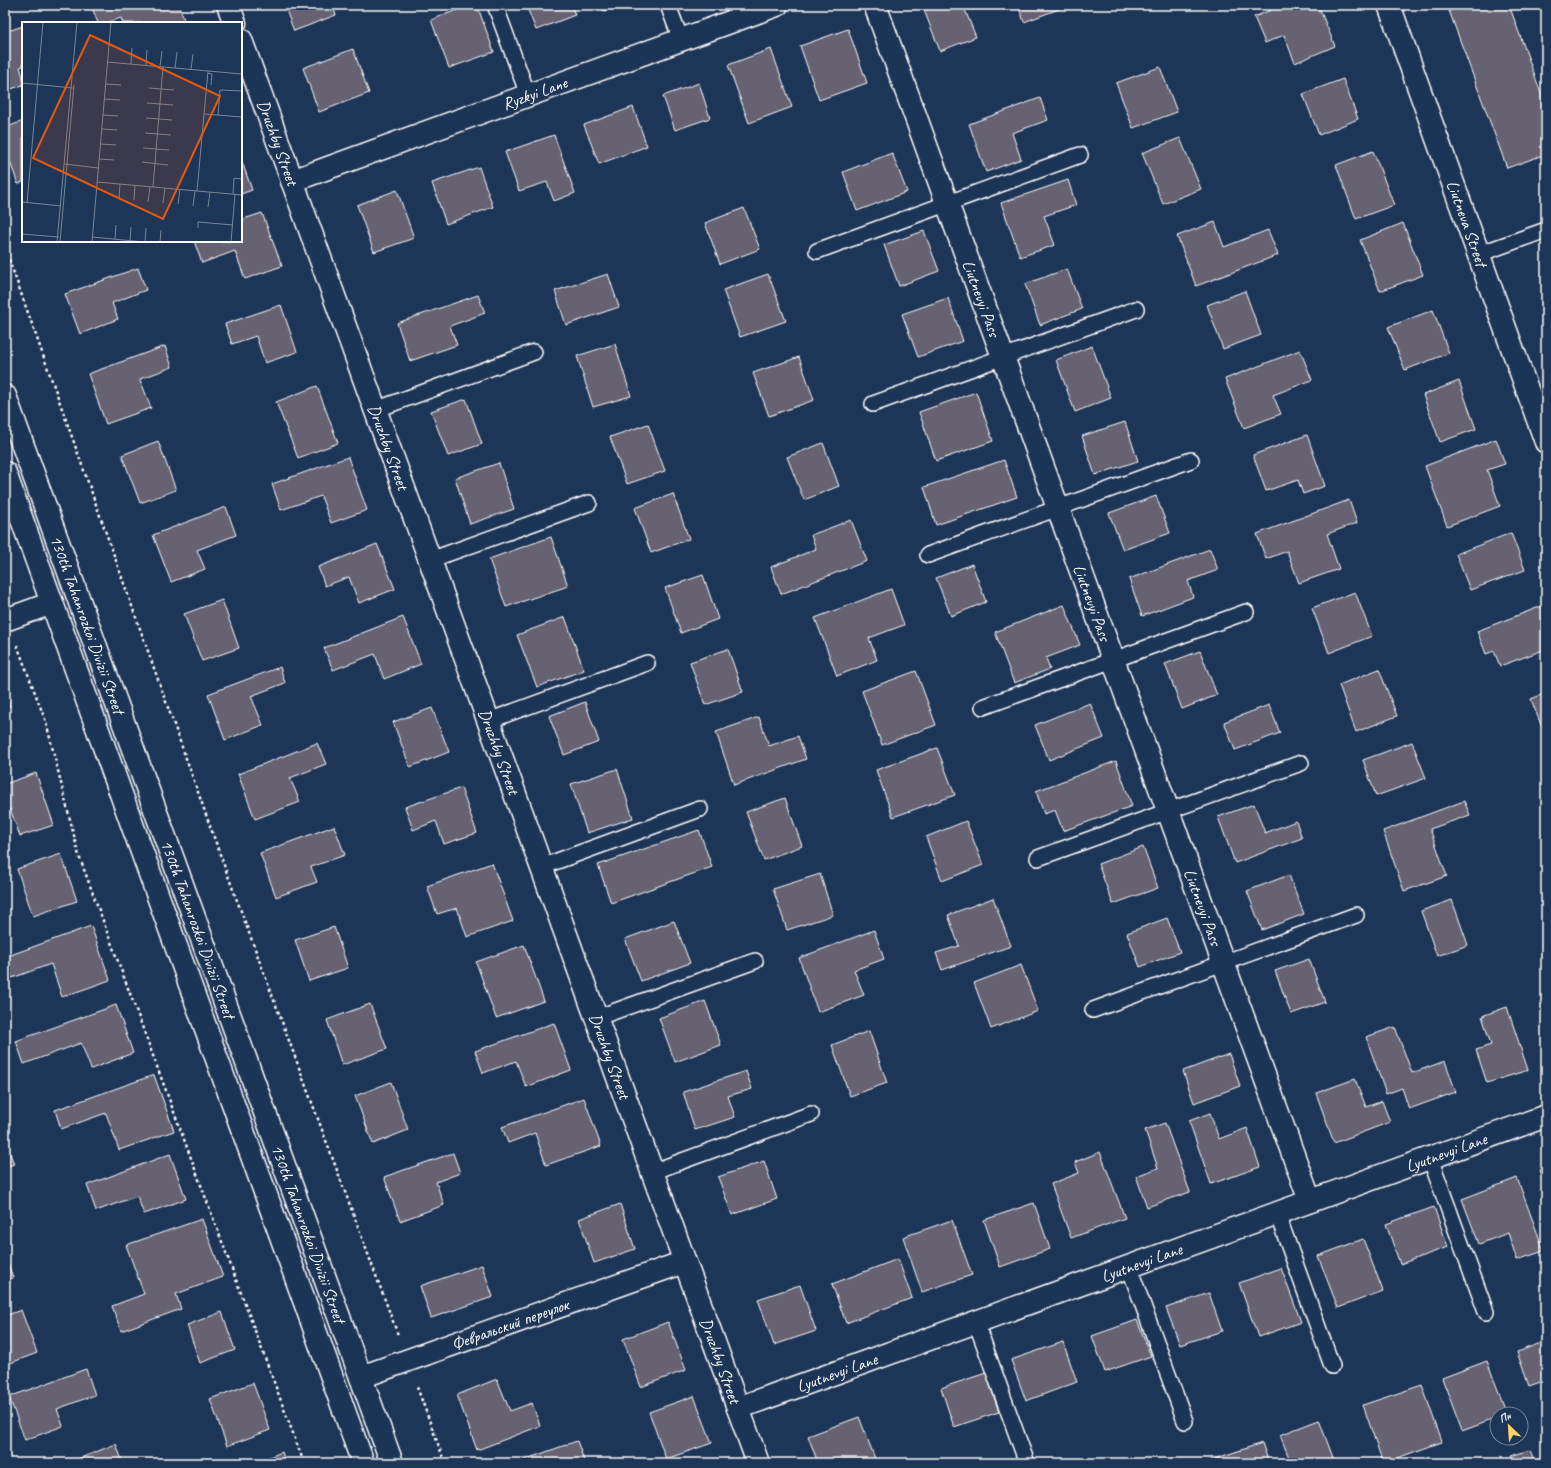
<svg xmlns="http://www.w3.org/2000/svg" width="1551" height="1468" font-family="Caveat,sans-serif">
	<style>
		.building { fill: #666272; stroke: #fff }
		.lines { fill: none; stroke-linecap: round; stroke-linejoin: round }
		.lane-casing { stroke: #fff; stroke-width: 18 }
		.street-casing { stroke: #fff; stroke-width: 25 }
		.secondary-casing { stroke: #fff; stroke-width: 25 }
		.path { stroke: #fff; stroke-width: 2.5; stroke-dasharray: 3 3; stroke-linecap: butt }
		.lane { stroke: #1d3557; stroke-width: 15 }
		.street { stroke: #1d3557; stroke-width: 22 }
		.secondary { stroke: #1d3557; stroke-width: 22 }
		.labels { text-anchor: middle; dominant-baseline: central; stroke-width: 4; stroke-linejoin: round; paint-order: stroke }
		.street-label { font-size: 17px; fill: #fff; stroke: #1d3557 }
		.inset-road { fill: none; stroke: #77869a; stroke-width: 1 }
		.view { fill: #e8590c; fill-opacity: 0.15; stroke: #e8590c; stroke-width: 2 }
		.inset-edge { fill: none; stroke: #fff; stroke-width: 2 }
	</style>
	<rect width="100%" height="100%" fill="#1d3557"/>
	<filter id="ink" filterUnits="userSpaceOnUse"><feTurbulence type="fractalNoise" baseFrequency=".025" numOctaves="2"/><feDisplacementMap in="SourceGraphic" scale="8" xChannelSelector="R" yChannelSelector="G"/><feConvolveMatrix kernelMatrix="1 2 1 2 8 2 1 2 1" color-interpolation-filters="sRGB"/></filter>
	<g filter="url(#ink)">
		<!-- building -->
		<path class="building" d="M91 5H179L185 23H123L121 18 106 23H98Z
			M284 5H332L336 15 294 31Z
			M470 5H477L494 52 449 68 431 20Z
			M526 5H571L575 15 536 30Z
			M602 5H619L604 11Z
			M922 5H963L976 37 940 51Z
			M1018 5H1066L1067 6 1024 22Z
			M1283 5H1318L1335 46 1295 63 1284 35 1265 43 1254 17Z
			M1447 5H1509L1546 107V154L1507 168Z
			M23 26V66L20 67 23 77V85L5 91V32Z
			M848 29 867 83 819 100 800 46Z
			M353 49 369 93 319 112 303 68Z
			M771 49 792 107 749 123 728 65Z
			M1160 67 1177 112 1133 128 1116 83Z
			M1343 79 1358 119 1319 135 1303 94Z
			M699 83 710 118 675 130 663 96Z
			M1040 98 1048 120 1012 133 1021 159 986 172 969 124Z
			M633 107 647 146 599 164 584 125Z
			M23 121V182L18 184 5 148V128Z
			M554 135 575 193 554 201 547 182 519 191 505 152Z
			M1180 138 1201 189 1163 204 1142 153Z
			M1373 151 1394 205 1356 219 1336 165Z
			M892 153 907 192 857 211 843 172Z
			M241 159 252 190 241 194Z
			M479 167 493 207 446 224 432 183Z
			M1068 180 1076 205 1044 216 1055 245 1020 257 1001 203Z
			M397 190 414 238 374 252 357 205Z
			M744 208 760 249 720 264 705 223Z
			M262 213 282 266 245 279 235 251 202 263 194 241H241V220Z
			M1215 222 1224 247 1268 230 1278 255 1196 286 1177 236Z
			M1403 223 1423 275 1380 291 1360 240Z
			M924 231 939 271 899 286 884 245Z
			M138 268 146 290 112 303 118 319 80 334 65 294Z
			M1067 269 1082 309 1040 325 1025 284Z
			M608 274 619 307 566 325 555 291Z
			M768 274 786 321 740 337 723 290Z
			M1245 291 1261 335 1223 349 1207 305Z
			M478 295 485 313 450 326 457 345 410 361 397 323Z
			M948 298 963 341 918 357 902 314Z
			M281 305 297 352 265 363 256 336 232 344 225 324Z
			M1433 310 1449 353 1405 370 1388 327Z
			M615 344 631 396 593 407 577 356Z
			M165 346 172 367 140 379 151 408 106 424 88 374Z
			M1092 346 1111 398 1075 412 1056 360Z
			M1300 350 1312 380 1273 395 1281 414 1244 428 1225 379Z
			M799 357 814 400 769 416 753 373Z
			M1459 381 1476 429 1440 442 1423 395Z
			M317 386 338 443 298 458 276 402Z
			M976 392 993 441 936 461 919 412Z
			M466 399 482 444 448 456 431 411Z
			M1125 422 1138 461 1095 475 1082 436Z
			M648 424 665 471 627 484 610 437Z
			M1307 435 1325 486 1303 494 1298 480 1266 491 1253 455Z
			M1496 439 1505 464 1487 470 1500 506 1447 526 1425 466Z
			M158 441 176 490 140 503 122 455Z
			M823 443 839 486 804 500 787 457Z
			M348 457 367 510 331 523 321 496 281 510 272 484Z
			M1004 460 1017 497 936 525 924 487Z
			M499 463 514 509 470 524 455 478Z
			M673 494 689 539 651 553 635 508Z
			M1156 496 1170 533 1123 550 1109 513Z
			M1349 500 1357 523 1327 534 1339 569 1299 583 1287 551 1266 559 1257 534Z
			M226 507 236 535 197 550 205 569 171 582 153 535Z
			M851 520 867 561 781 594 771 567 816 549 811 535Z
			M1511 533 1525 570 1470 590 1456 554Z
			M551 537 568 586 506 607 489 559Z
			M377 544 395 589 359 603 349 577 325 586 318 567Z
			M1210 549 1218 570 1188 581 1193 597 1142 616 1129 579Z
			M972 564 986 602 951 616 936 578Z
			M703 575 718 619 681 633 665 588Z
			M891 589 904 625 869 638 877 660 837 676 815 618Z
			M1355 592 1372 636 1329 653 1312 608Z
			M222 600 239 648 202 661 184 614Z
			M1064 605 1080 645 1046 658 1050 669 1014 683 995 632Z
			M1542 606 1546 617V649L1500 666 1494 651 1486 654 1477 631Z
			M403 617 421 664 384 679 375 654 333 670 324 648Z
			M565 617 584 670 537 687 517 635Z
			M728 649 743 692 705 705 690 662Z
			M1200 651 1217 695 1182 709 1165 664Z
			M280 667 285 683 251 696 263 725 225 740 208 694Z
			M1379 669 1397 716 1356 732 1339 685Z
			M916 671 936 725 882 745 862 691Z
			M5 691 10 706 5 708Z
			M1546 693V738L1531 699Z
			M585 702 599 742 564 755 549 716Z
			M1090 703 1104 738 1049 760 1035 725Z
			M1269 705 1280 733 1235 750 1224 722Z
			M432 708 449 752 410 767 393 722Z
			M759 717 769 746 798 736 806 759 734 785 716 732Z
			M1412 742 1426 778 1376 796 1363 760Z
			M317 743 326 764 290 778 300 802 255 819 238 774Z
			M937 748 955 795 893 817 876 770Z
			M1116 761 1132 806 1063 831 1055 810 1044 814 1036 791Z
			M617 769 633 818 587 833 571 784Z
			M36 773 54 825 20 836 10 809 5 810V784Z
			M461 788 477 833 444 844 436 821 413 830 405 807Z
			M785 798 802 846 764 860 746 812Z
			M1464 801 1470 815 1430 829 1447 876 1404 891 1383 831Z
			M1254 804 1265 833 1296 821 1302 838 1235 863 1218 817Z
			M966 821 983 865 942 881 926 837Z
			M334 826 345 855 311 867 317 882 276 897 260 853Z
			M699 830 712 867 611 903 598 865Z
			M1143 847 1158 888 1113 904 1098 864Z
			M61 854 77 901 33 916 17 869Z
			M492 863 513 921 467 937 457 908 437 914 427 886Z
			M820 874 833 915 787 930 773 889Z
			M1289 875 1304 914 1262 930 1247 891Z
			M993 898 1011 946 942 970 936 953 959 946 948 915Z
			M1452 900 1468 945 1437 956 1421 911Z
			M1167 918 1180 952 1140 967 1127 933Z
			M674 921 690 963 641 981 625 939Z
			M91 926 110 980 62 997 51 964 12 978 5 957Z
			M334 927 348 968 309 981 295 940Z
			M874 930 884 959 854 970 864 995 818 1012 799 958Z
			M524 945 544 1001 496 1018 476 962Z
			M1309 959 1325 1002 1291 1014 1275 971Z
			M1021 965 1038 1011 991 1029 974 983Z
			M705 1001 721 1045 675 1062 659 1018Z
			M370 1004 387 1049 342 1065 327 1020Z
			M116 1005 133 1053 91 1069 81 1043 24 1064 16 1041Z
			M1507 1007 1528 1070 1487 1083 1476 1050 1491 1045 1482 1016Z
			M554 1023 571 1070 526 1087 516 1061 483 1073 475 1051Z
			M1395 1027 1412 1073 1445 1061 1456 1092 1409 1109 1402 1088 1386 1094 1366 1037Z
			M869 1031 887 1083 850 1096 832 1045Z
			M1229 1054 1240 1086 1194 1103 1183 1071Z
			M746 1071 752 1089 728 1096 735 1117 695 1130 683 1092Z
			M154 1075 174 1131 119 1150 106 1113 61 1129 55 1110Z
			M1355 1079 1366 1107 1382 1101 1390 1122 1334 1143 1316 1093Z
			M391 1082 408 1130 373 1144 355 1096Z
			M584 1098 601 1146 546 1165 535 1133 508 1143 502 1127Z
			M1210 1113 1219 1139 1247 1128 1260 1167 1211 1184 1189 1121Z
			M1165 1123 1190 1192 1147 1207 1136 1176 1158 1168 1145 1130Z
			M5 1143H6L14 1164 5 1167Z
			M1100 1152 1125 1218 1071 1238 1051 1184 1079 1173 1075 1162Z
			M453 1153 460 1173 436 1182 444 1205 400 1221 384 1177Z
			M170 1154 186 1199 144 1214 137 1196 96 1211 87 1185Z
			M764 1161 777 1199 732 1215 718 1177Z
			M1546 1168V1190L1539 1170Z
			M1517 1178 1544 1251 1517 1260 1508 1233 1479 1244 1462 1199Z
			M1034 1203 1050 1249 1000 1267 984 1220Z
			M620 1204 635 1249 594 1263 579 1219Z
			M1434 1207 1448 1247 1400 1264 1386 1224Z
			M202 1219 223 1277 176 1294 181 1309 121 1331 112 1306 144 1294 126 1245Z
			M952 1220 972 1275 922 1292 903 1237Z
			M1363 1239 1383 1291 1338 1308 1318 1256Z
			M5 1255 13 1278 5 1281Z
			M898 1259 912 1298 846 1323 832 1284Z
			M482 1265 493 1297 431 1318 420 1286Z
			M1281 1268 1301 1322 1258 1337 1239 1283Z
			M800 1285 816 1331 774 1345 758 1299Z
			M1209 1293 1222 1331 1180 1345 1166 1308Z
			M21 1310 37 1353 5 1365V1316Z
			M222 1312 235 1350 200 1363 187 1325Z
			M1137 1320 1151 1356 1105 1372 1092 1336Z
			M668 1322 686 1370 641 1387 623 1339Z
			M1546 1341V1380L1529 1386 1517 1352Z
			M1063 1342 1077 1382 1026 1401 1011 1360Z
			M1487 1361 1507 1414H1497V1418L1462 1431 1442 1378Z
			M86 1369 95 1395 57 1409 63 1426 25 1440 9 1397Z
			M986 1373 999 1412 954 1427 941 1388Z
			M497 1379 510 1411 532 1403 540 1426 477 1450 457 1395Z
			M253 1383 270 1430 227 1446 210 1399Z
			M1422 1385 1442 1442 1383 1463 1363 1405Z
			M694 1396 712 1443 666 1459 649 1412Z
			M859 1417 876 1461 871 1463H818L808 1436Z
			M1319 1420 1335 1463H1291L1280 1435Z
			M577 1441 585 1463H515Z
			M1262 1443 1269 1463H1209L1208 1461Z
			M116 1444 123 1463H68Z
			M1531 1450 1536 1463H1515L1512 1456Z
			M282 1452 286 1463H254Z"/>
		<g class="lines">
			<defs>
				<path id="lane" d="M495 5 528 95
					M668 5 681 40
					M817 251 1080 155
					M1479 254 1546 230
					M873 404 1136 309
					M375 410 534 352
					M928 555 1191 460
					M430 560 589 503
					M983 707 1246 612
					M488 721 647 663
					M1038 858 1301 763
					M541 867 700 809
					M1093 1010 1356 915
					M596 1018 755 961
					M1430 1158 1486 1312
					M652 1172 811 1114
					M1277 1213 1332 1366
					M1129 1267 1185 1421
					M976 1322 1027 1463"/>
				<g id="street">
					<path d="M228 5 235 23"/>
					<path id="s1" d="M875 5 1310 1201"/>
					<path id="s2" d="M1389 5 1546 442"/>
					<path id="s3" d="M241 40 758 1463"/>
					<path id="s4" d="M292 181 777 5"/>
					<path d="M5 620 52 603"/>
					<path id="s5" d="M361 1377 684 1262"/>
					<path id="s6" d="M738 1408 1546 1116"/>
				</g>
				<g id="secondary">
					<path id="s7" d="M5 396 392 1463"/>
					<path d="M5 473 363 1463"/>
				</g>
			</defs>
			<!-- lane casing -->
			<use href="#lane" class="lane-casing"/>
			<!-- street casing -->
			<use href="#street" class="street-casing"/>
			<!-- secondary casing -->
			<use href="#secondary" class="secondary-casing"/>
			<!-- path -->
			<path class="path" d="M5 248 221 857 398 1335
				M17 645 46 722 79 856 304 1463
				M417 1387 445 1463"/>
			<!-- lane -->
			<use href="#lane" class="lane"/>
			<!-- street -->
			<use href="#street" class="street"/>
			<!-- secondary -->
			<use href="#secondary" class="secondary"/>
		</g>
	</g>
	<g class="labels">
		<!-- street labels -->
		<g class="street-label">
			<text stroke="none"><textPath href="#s4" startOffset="258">Ryzkyi Lane</textPath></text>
			<text stroke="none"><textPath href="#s3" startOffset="109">Druzhby Street</textPath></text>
			<text stroke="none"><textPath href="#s2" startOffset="232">Liutneva Street</textPath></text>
			<text stroke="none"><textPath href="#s1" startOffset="312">Liutnevyi Pass</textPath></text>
			<text stroke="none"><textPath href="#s3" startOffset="433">Druzhby Street</textPath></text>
			<text stroke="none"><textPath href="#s1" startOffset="636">Liutnevyi Pass</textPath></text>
			<text stroke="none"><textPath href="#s7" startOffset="243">130th Tahanrozkoi Divizii Street</textPath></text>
			<text stroke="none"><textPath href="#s3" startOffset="757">Druzhby Street</textPath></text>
			<text stroke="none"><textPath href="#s1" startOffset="960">Liutnevyi Pass</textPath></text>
			<text stroke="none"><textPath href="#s7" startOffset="567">130th Tahanrozkoi Divizii Street</textPath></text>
			<text stroke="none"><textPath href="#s3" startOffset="1081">Druzhby Street</textPath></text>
			<text stroke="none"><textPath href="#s6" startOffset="753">Lyutnevyi Lane</textPath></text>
			<text stroke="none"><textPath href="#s7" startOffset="891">130th Tahanrozkoi Divizii Street</textPath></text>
			<text stroke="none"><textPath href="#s6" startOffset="429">Lyutnevyi Lane</textPath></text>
			<text stroke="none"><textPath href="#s5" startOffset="158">Февральский переулок</textPath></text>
			<text stroke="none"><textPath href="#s3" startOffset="1405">Druzhby Street</textPath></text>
			<text stroke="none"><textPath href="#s6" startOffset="105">Lyutnevyi Lane</textPath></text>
		</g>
	</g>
	<!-- overview -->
	<g transform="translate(22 22)">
		<rect width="220" height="220" fill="#1d3557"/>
		<path class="inset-road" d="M85 40 220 52M109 42 110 26M124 43 125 28M138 44 140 29M153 46 155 30M169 47 171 32M186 51 190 52 189 63M0 61 51 66M84 62 99 63M127 66 152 68M82 77 98 78M125 81 151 83M182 92 220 95M81 93 96 94M196 93 198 68 220 69M124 96 150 98M80 107 95 108M123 111 149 113M78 122 94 123M121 126 147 128M77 137 92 138M120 140 146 143M43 142 76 146M75 160 220 173M131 165 141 45M175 169 186 49M211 172 212 156 220 157M97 177 98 162M112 178 113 163M0 180 39 184M126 180 128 165M5 181 21 0M141 181 143 166M156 182 158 167M171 184 173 169M186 185 188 170M176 206V200L211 203M0 212 37 215M70 215 122 220M93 217 94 203M108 219 109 205M35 220 55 0M38 220 52 63M70 220 89 0M123 220 124 206M138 220 139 208M209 220 213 172"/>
		<path class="view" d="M68 13 198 74 141 197 11 136Z"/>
		<rect width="220" height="220" class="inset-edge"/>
	</g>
	<!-- margin -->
	<rect width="1551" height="1468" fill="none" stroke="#1d3557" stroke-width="20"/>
	<rect x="10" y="10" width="1531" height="1448" fill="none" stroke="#fff" stroke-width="1.5" filter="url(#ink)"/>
	<!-- north arrow -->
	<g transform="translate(1509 1426) rotate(335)"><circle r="19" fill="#1d3557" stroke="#77869a"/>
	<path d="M0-3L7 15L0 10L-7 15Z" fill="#ffd166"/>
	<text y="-6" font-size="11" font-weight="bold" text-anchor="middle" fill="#ffffff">Пн</text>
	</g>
</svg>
